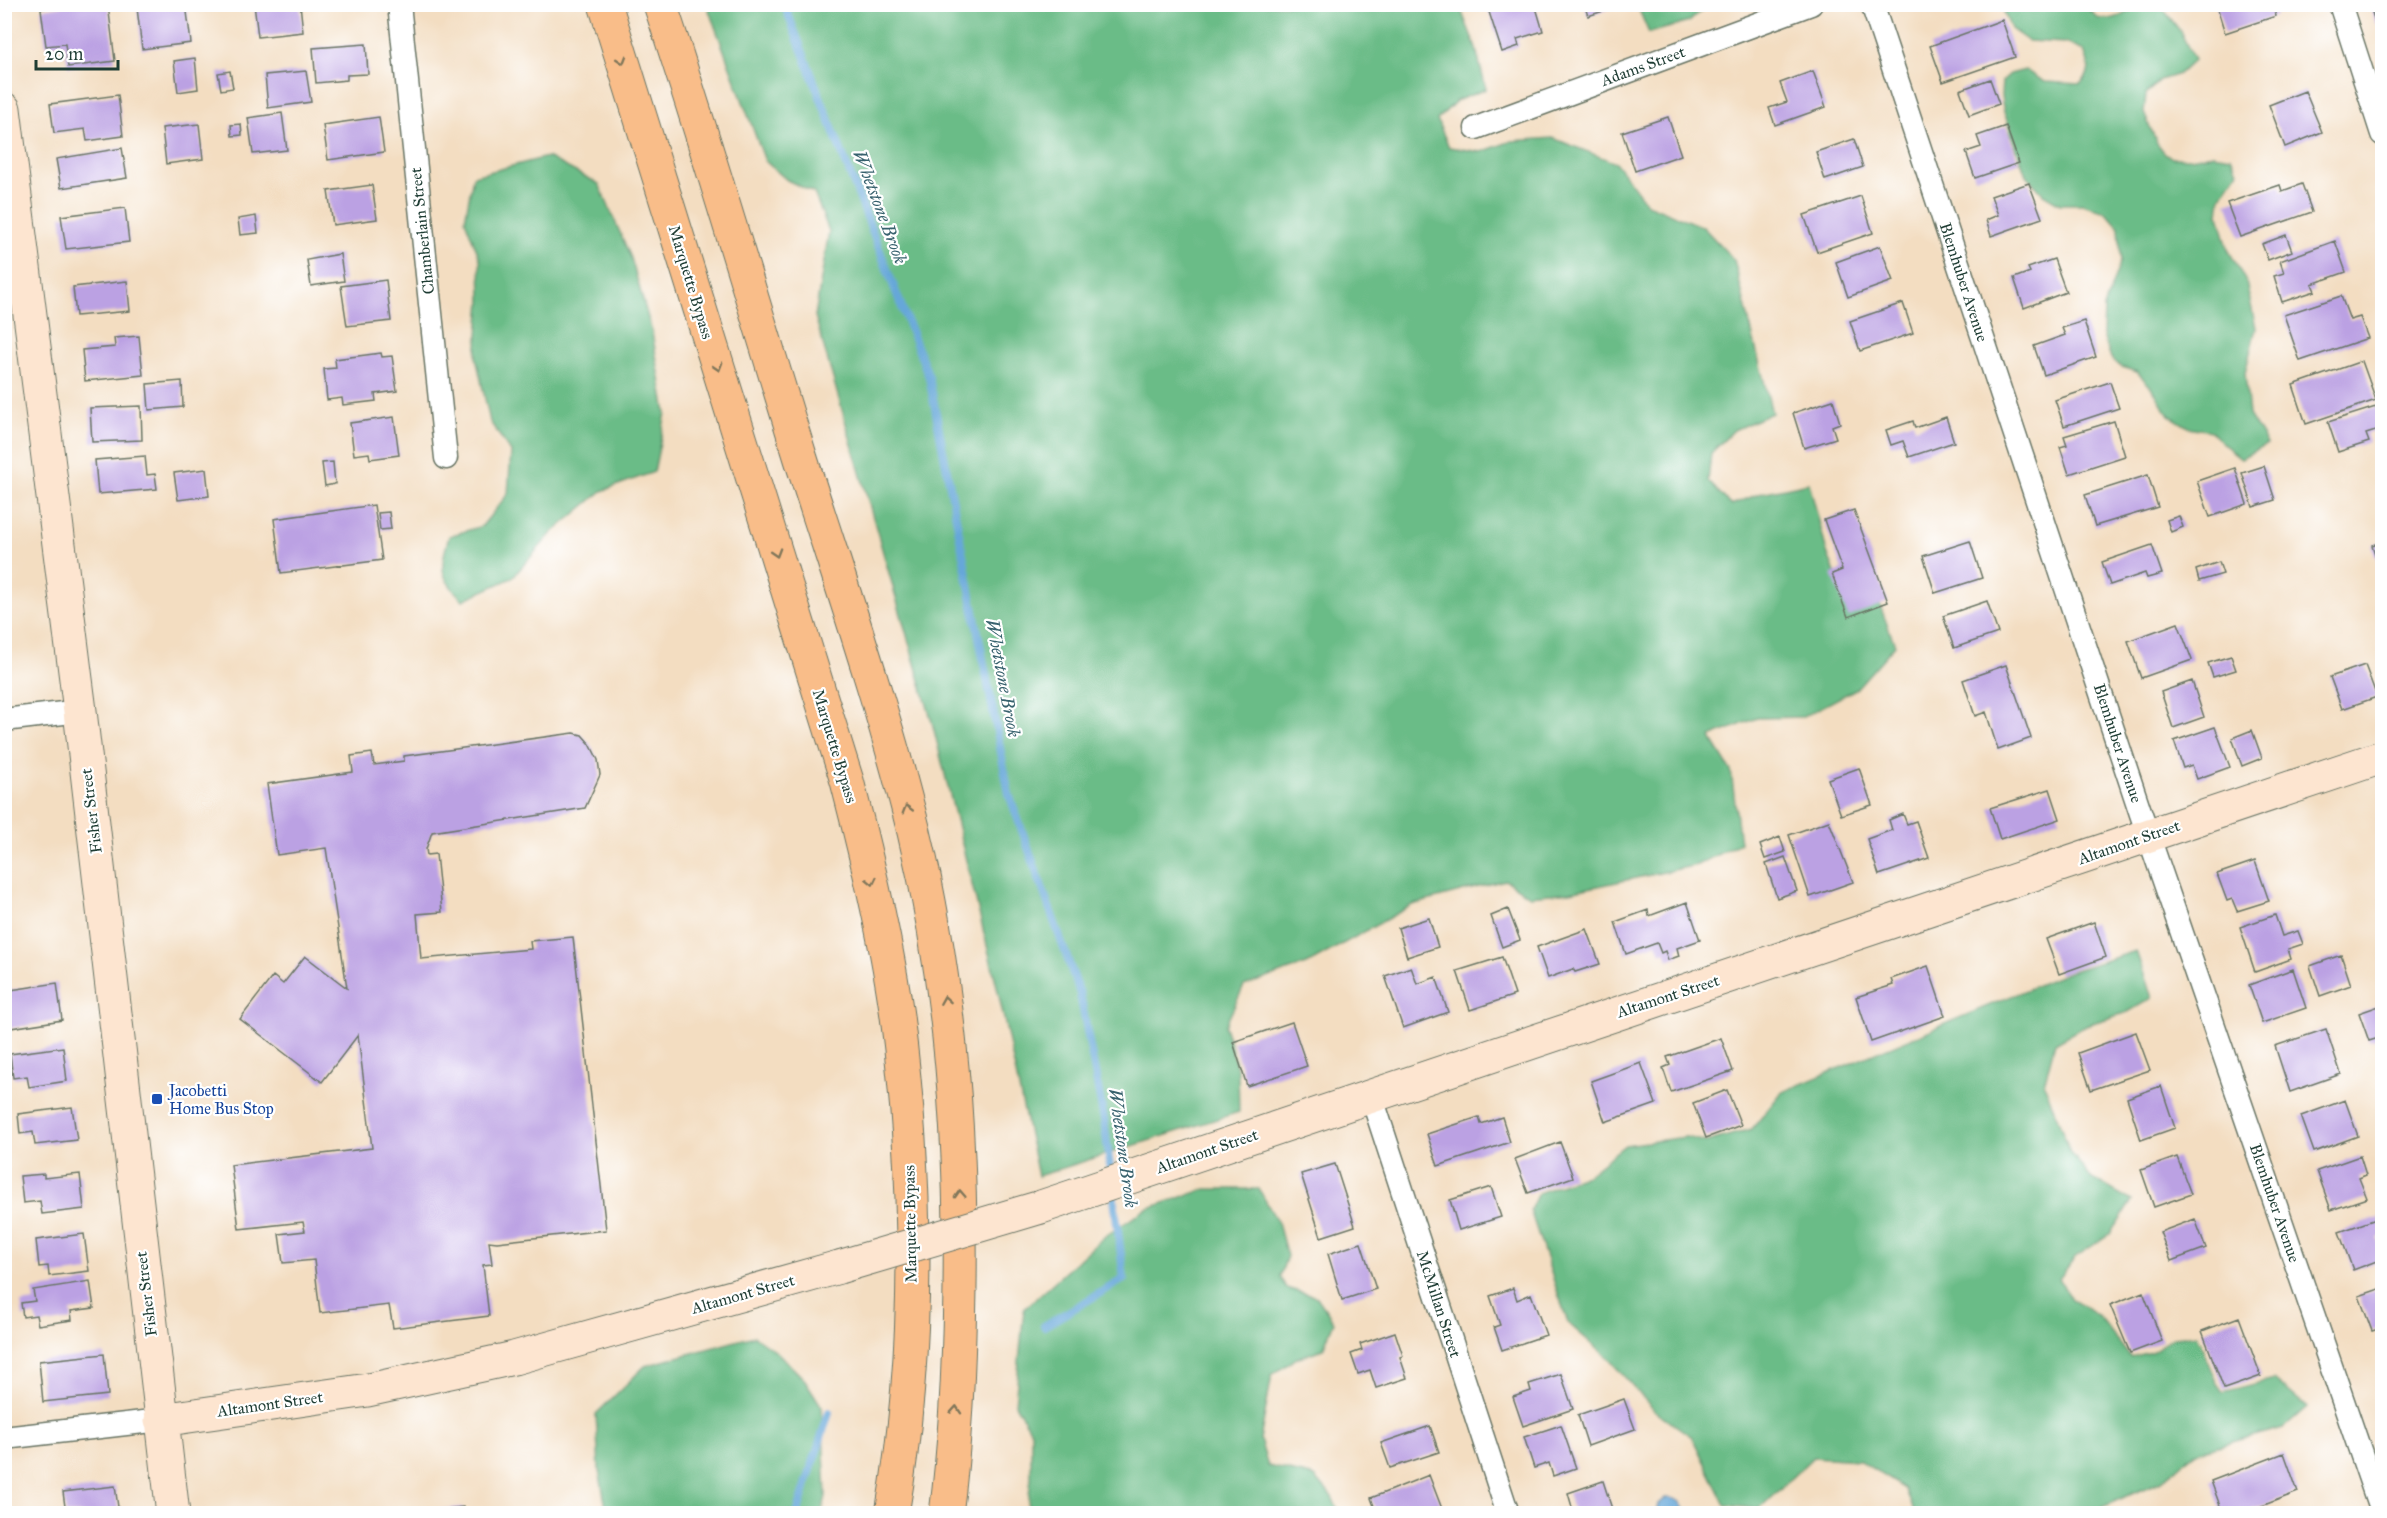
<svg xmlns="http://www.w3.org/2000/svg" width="2387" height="1518" font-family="'IM FELL Great Primer',serif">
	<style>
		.forest { fill: #6bbc87; stroke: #457c5e; stroke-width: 1.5 }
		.water { fill: #66a7d9; stroke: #427286; stroke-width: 1.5 }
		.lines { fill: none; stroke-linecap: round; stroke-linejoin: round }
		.stream { stroke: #66a7d9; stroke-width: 8 }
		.building { fill: #bba1e3 }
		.street-casing { stroke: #697565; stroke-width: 25 }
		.secondary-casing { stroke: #697565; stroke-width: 35 }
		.highway-casing { stroke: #697565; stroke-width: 35 }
		.street { stroke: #fff; stroke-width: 22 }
		.secondary { stroke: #fde5d0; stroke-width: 33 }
		.highway { stroke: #f9bd89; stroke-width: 33 }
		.secondary-bridge-casing { stroke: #697565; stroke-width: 35; stroke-linecap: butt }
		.secondary-bridge { stroke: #fde5d0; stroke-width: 33 }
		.oneway { stroke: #81775a }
		.transit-dot { fill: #1a4fb4; stroke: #fff; stroke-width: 2 }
		.labels { text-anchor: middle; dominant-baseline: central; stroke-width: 4.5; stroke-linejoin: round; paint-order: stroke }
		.street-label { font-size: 16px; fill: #1f3d34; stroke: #fff }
		.transit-label { font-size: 16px; fill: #164399; stroke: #fff; text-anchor: start }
		.water-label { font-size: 18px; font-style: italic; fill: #38626e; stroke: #fff }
	</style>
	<rect width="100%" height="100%" fill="#fff"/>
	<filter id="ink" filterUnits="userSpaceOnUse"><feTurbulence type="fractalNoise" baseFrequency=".0167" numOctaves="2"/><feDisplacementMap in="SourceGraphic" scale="12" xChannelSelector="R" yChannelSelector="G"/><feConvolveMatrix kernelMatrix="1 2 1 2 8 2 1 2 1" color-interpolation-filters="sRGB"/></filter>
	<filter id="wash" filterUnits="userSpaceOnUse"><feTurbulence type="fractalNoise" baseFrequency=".008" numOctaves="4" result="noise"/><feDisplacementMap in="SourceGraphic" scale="24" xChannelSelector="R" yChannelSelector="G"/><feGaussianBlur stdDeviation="1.35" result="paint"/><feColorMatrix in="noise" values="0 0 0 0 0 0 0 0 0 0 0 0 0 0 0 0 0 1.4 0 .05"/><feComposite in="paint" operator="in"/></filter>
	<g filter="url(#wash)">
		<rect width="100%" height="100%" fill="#f3ddc1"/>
		<!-- forest -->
		<path class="forest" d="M707 5H1461V10L1475 45 1486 89 1456 101 1437 120 1449 147 1481 152 1512 141 1553 138 1616 163 1647 204 1703 227 1734 260 1772 413 1734 430 1711 453 1708 481 1731 505 1761 493 1809 483 1827 552 1841 588 1879 603 1895 645 1856 689 1803 717 1757 718 1710 737 1731 771 1740 843 1697 865 1570 892 1530 896 1505 880 1412 905 1307 964 1244 986 1225 1026 1238 1072 1239 1112 1038 1176 996 982 933 726 815 316 829 231 814 193 787 180 765 161Z
			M1637 5V4L1707 5 1689 22 1649 33Z
			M2006 5H2083L2099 19C2104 19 2110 19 2114 18 2134 13 2132 0 2161 6L2180 31 2194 60 2179 74 2160 80 2146 94 2144 113 2157 143 2164 152 2172 158H2190L2213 154 2231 157 2238 171 2221 196 2219 214 2228 249 2246 282 2256 328 2245 373 2249 415 2267 444 2241 458 2222 443 2211 431 2188 427 2169 415 2152 388 2137 372 2121 367 2111 358 2103 336 2104 308 2121 260 2119 227 2105 211 2082 204H2060L2043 194 2026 175 2004 112 2001 96 2002 81 2010 74 2025 70 2045 82 2080 84C2092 74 2090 64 2084 51L2066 43 2028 41 2011 29 2004 13Z
			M547 157 599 184 631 258 652 332 666 413 654 472 602 491 552 533 512 578 463 600C438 576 440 568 449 536L482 526 508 494 511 452 490 422 476 357 481 301 480 259 465 220 473 176Z
			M2136 951 2152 998 2128 1012 2086 1025 2055 1043 2044 1084 2071 1153 2090 1177 2132 1201 2110 1234 2074 1258 2059 1279 2071 1299 2099 1316 2130 1357 2152 1352 2173 1337 2197 1335 2216 1382 2223 1392 2274 1379 2307 1407 2283 1428 2196 1452 2161 1481 2102 1507 2098 1513H1915L1905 1489 1859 1460 1813 1457 1759 1509 1725 1505 1692 1437 1654 1410 1607 1357 1568 1323 1530 1210 1538 1193 1587 1175 1625 1145 1686 1137 1706 1142 1752 1129 1782 1092 2069 972Z
			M1206 1189H1259L1278 1223 1287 1256 1280 1276 1286 1288 1317 1297 1334 1322 1323 1349 1297 1358 1272 1375 1260 1440 1268 1466 1315 1477 1332 1497 1339 1513H1027L1031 1478V1431L1015 1404 1024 1309 1104 1237 1146 1209Z
			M754 1336 778 1353 805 1380 822 1407 826 1496 822 1513H607L599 1470 596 1414 645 1366Z"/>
		<!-- water -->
		<path class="water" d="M1666 1498C1678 1498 1682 1502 1685 1513H1657L1659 1504Z"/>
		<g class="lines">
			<!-- stream -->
			<path class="stream" d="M784 4 929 377 1009 794 1080 994 1104 1120 1111 1175
				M1044 1326 1124 1279 1113 1191
				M797 1514 829 1412"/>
		</g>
		<g id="blocks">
			<!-- building -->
			<path class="building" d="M75 4H108L115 61 68 67 65 44 46 46 41 9Z
				M160 4H186L191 43 142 49 137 8Z
				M254 4H300L303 32 258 37Z
				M1498 4H1535L1543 31 1517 39 1519 46 1502 52 1488 9Z
				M1584 4H1622V5L1588 16Z
				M2216 4H2272L2276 16 2225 33Z
				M2369 4H2382V22L2376 24Z
				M2002 20 2015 57 1943 82 1930 46Z
				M366 44 368 74 347 75V80L316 83 313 48Z
				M195 58 198 89 178 92 174 61Z
				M230 71 233 88 221 90 218 73Z
				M306 71 311 102 268 108 265 75Z
				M1813 71 1826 107 1775 125 1769 108 1787 102 1780 83Z
				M1990 79 1999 104 1969 115 1960 90Z
				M2305 91 2322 132 2285 147 2269 105Z
				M118 95 123 136 87 141 85 129 54 133 50 104Z
				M282 113 287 150 253 154 248 118Z
				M379 117 384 152 328 160 323 125Z
				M1668 117 1681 155 1635 171 1622 132Z
				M199 124 203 159 166 164 162 128Z
				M241 124 242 135 232 136 231 125Z
				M2006 126 2019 163 1975 178 1966 152 1981 147 1977 136Z
				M1854 139 1863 167 1825 180 1816 152Z
				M122 148 127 178 61 188 56 159Z
				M2029 183 2042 218 1991 236 1986 220 1998 215 1991 196Z
				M2302 184 2312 212 2240 237 2227 203 2280 185 2282 191Z
				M372 185 377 219 333 225 328 191Z
				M1861 196 1873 233 1817 252 1804 215Z
				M125 208 129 242 66 249 61 216Z
				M256 216 258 233 240 235 238 219Z
				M2286 235 2292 251 2268 260 2262 244Z
				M2335 241 2346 272 2312 284 2315 291 2282 302 2274 276 2284 273 2280 261Z
				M1880 246 1893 281 1848 297 1836 262Z
				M340 254 344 281 311 286 307 260Z
				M2054 259 2066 292 2024 308 2014 278 2030 272 2028 268Z
				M386 280 391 321 347 326 341 286Z
				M127 281 130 311 76 316 73 287Z
				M2341 296 2350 320 2360 317 2368 338 2300 361 2284 315Z
				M1903 303 1913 333 1860 351 1850 321Z
				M2084 321 2096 357 2044 375 2034 346 2065 335 2062 328Z
				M139 336 143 375 85 381 82 350 115 347 114 338Z
				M381 353 382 357 392 356 397 391 375 394 376 401 343 405 342 398 327 400 324 369 336 368 335 359Z
				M2362 361 2376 400 2306 424 2293 385Z
				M182 381 183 407 149 410 147 384Z
				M2110 382 2119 408 2064 426 2055 400Z
				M1833 400 1840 423 1832 426 1836 438 1804 448 1793 413Z
				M2382 405V429L2366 434 2369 442 2338 452 2328 422Z
				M141 406 142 440 92 442 90 408Z
				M394 417 399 455 370 459 369 453 354 455 350 423Z
				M1946 417 1954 442 1909 457 1903 441 1891 445 1886 430 1913 421 1915 428Z
				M2114 421 2125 456 2069 474 2060 447 2067 445 2064 436Z
				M145 456 147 475 155 474 157 489 98 494 95 460Z
				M333 462 335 484 325 486 322 463Z
				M2264 466 2275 500 2253 507 2242 473Z
				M2235 468 2247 504 2210 517 2197 481Z
				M206 469 209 496 178 500 174 473Z
				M2148 475 2158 507 2095 526 2085 495Z
				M374 505 382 560 281 573 274 519Z
				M1854 510 1888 602 1848 617 1832 574 1842 570 1824 520Z
				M389 512 391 529 380 530 378 513Z
				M2179 516 2183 527 2171 532 2167 520Z
				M1970 541 1982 578 1935 593 1923 556Z
				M2382 542V575L2372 545Z
				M2152 545 2162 574 2147 578 2145 573 2110 585 2102 562Z
				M2219 562 2223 574 2199 581 2196 570Z
				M1987 601 1998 633 1954 648 1943 616Z
				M2178 623 2192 660 2141 678 2128 641Z
				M2231 656 2236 670 2213 677 2208 663Z
				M2006 665 2031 738 1998 750 1986 712 1975 716 1963 680Z
				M2365 665 2377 697 2342 709 2330 677Z
				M2192 681 2204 717 2173 728 2161 692Z
				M2215 727 2230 767 2197 779 2192 765 2183 768 2174 741Z
				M2252 730 2262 758 2242 766 2232 738Z
				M574 733 582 735 590 744 598 760 600 775 585 808 432 832 426 849 427 855 436 854 442 912 417 914 421 959 531 949 530 941 573 937 606 1230 497 1242 489 1241 492 1264 483 1265 489 1316 393 1328 389 1305 320 1313 314 1260 283 1263 279 1234 305 1231 303 1222 239 1229 231 1165 372 1148 358 1035 322 1082 240 1019 273 976 283 984 305 956 347 988 326 848 277 855 267 784 353 772 351 756 372 753 374 765 404 761V756Z
				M1859 768 1872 805 1841 815 1828 779Z
				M2050 789 2060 819 2000 839 1990 808Z
				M1903 814 1907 824 1916 821 1929 858 1879 875 1867 839 1892 830 1889 820Z
				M1829 821 1853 882 1810 897 1789 835Z
				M1780 837 1785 852 1765 859 1760 845Z
				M1785 857 1797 891 1777 898 1766 864Z
				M2255 861 2269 901 2237 911 2232 899 2227 901 2217 874Z
				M1687 902 1700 940 1677 948 1679 956 1668 960 1665 951 1661 953 1657 943 1626 954 1615 922 1648 910 1649 916Z
				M1508 909 1520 940 1502 947 1491 916Z
				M2275 915 2282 936 2298 931 2303 944 2288 949 2291 959 2255 972 2240 927Z
				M1429 918 1438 947 1407 957 1398 928Z
				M2094 922 2106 957 2059 974 2046 939Z
				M1587 929 1600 964 1575 972 1573 969 1548 978 1537 947Z
				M2341 955 2351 985 2320 996 2310 966Z
				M1502 957 1515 995 1470 1010 1457 971Z
				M1928 966 1945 1016 1871 1042 1856 997 1893 985 1891 979Z
				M1411 967 1417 984 1436 977 1448 1012 1403 1028 1385 976Z
				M2293 969 2306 1008 2262 1023 2249 985Z
				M57 983 62 1020 4 1029V991Z
				M2382 1005V1037L2369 1041 2359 1013Z
				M1292 1022 1307 1066 1247 1086 1233 1042Z
				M2326 1029 2341 1074 2290 1092 2275 1046Z
				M2136 1032 2150 1070 2091 1090 2078 1053Z
				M1721 1038 1733 1071 1671 1092 1663 1068 1670 1065 1667 1057Z
				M63 1047 67 1081 29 1087 27 1076 13 1078 10 1054Z
				M1641 1063 1656 1104 1605 1122 1591 1081Z
				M2161 1086 2175 1128 2141 1140 2127 1098Z
				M1727 1090 1741 1125 1706 1138 1693 1103Z
				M2345 1100 2358 1136 2314 1152 2301 1116Z
				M72 1107 77 1140 35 1145 33 1132 20 1134 18 1114Z
				M1479 1117 1481 1124 1502 1117 1510 1142 1438 1166 1427 1134Z
				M1560 1142 1573 1177 1528 1193 1515 1159Z
				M2360 1156 2366 1175 2359 1178 2367 1198 2331 1210 2317 1171Z
				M2177 1157 2191 1194 2154 1207 2141 1170Z
				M1335 1164 1355 1226 1321 1237 1301 1174Z
				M44 1174V1178L80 1174 84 1209 42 1214 40 1201 23 1203 20 1176Z
				M1491 1187 1501 1217 1459 1230 1450 1200Z
				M2379 1218 2382 1227V1236L2377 1238 2382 1252V1259L2353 1270 2339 1232Z
				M2195 1219 2206 1248 2171 1261 2160 1232Z
				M84 1234 89 1271 49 1276 48 1266 39 1267 36 1240Z
				M1361 1243 1376 1289 1342 1300 1328 1254Z
				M90 1281 94 1308 71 1311 72 1320 38 1325 36 1315 23 1317 21 1303 35 1301 33 1290Z
				M1513 1288 1517 1300 1531 1294 1546 1335 1502 1350 1494 1327 1500 1325 1490 1296Z
				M2382 1288V1328L2372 1331 2359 1296Z
				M2143 1292 2162 1341 2130 1353 2110 1305Z
				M2239 1317 2261 1376 2224 1389 2202 1331Z
				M1395 1332 1403 1356 1400 1357 1407 1378 1376 1388 1370 1370 1358 1374 1351 1354 1362 1350 1360 1344Z
				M104 1354 108 1395 43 1402 39 1361Z
				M1561 1374 1573 1409 1523 1426 1513 1397 1531 1391 1529 1384Z
				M1624 1399 1635 1429 1588 1446 1578 1415Z
				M1561 1425 1576 1468 1553 1476 1549 1463 1534 1468 1524 1437Z
				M1430 1426 1439 1452 1390 1468 1381 1443Z
				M2284 1453 2298 1492 2241 1514H2223L2211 1481Z
				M1429 1475 1444 1514H1377L1371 1498Z
				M1603 1481 1613 1512 1574 1514 1568 1493Z
				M115 1486 119 1514H66L63 1492Z
				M463 1507 464 1514H418V1512Z"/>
		</g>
	</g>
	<g filter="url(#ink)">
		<use href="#blocks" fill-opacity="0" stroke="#697565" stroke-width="1.5"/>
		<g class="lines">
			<defs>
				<path id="street" d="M399 4 446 458
					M1872 4 2141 814 2382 1514
					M2340 4 2382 134
					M1476 128 1811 4
					M4 720 80 711
					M1371 1095 1508 1514
					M4 1438 161 1420"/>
				<path id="secondary" d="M4 109 80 711 173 1514
					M1041 1207 2382 757
					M161 1420 368 1390 514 1358 839 1267"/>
				<path id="highway" d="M605 4 847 781C867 858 886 937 897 1016 918 1180 920 1350 892 1514
					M660 4C710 155 754 307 801 459 840 582 883 706 914 832 950 981 962 1135 960 1288 959 1364 956 1439 946 1514"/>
			</defs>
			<!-- street casing -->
			<use href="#street" class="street-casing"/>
			<!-- secondary casing -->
			<use href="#secondary" class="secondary-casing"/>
			<!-- highway casing -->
			<use href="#highway" class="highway-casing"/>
			<!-- street -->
			<use href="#street" class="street"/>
			<!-- secondary -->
			<use href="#secondary" class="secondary"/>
			<!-- highway -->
			<use href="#highway" class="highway"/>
			<defs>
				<path id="secondary-bridge" d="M839 1267 1041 1207"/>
			</defs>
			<!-- secondary-bridge casing -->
			<use href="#secondary-bridge" class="secondary-bridge-casing"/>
			<!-- secondary-bridge -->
			<use href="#secondary-bridge" class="secondary-bridge"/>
		</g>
		<!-- one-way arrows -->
		<defs><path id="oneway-chevron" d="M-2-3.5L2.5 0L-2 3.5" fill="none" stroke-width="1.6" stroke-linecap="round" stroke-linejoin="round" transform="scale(1.5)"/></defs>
		<g class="oneway">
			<use href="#oneway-chevron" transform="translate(622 60) rotate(73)"/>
			<use href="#oneway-chevron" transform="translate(718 367) rotate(73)"/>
			<use href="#oneway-chevron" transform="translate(776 553) rotate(73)"/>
			<use href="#oneway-chevron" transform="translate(907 809) rotate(-106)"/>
			<use href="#oneway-chevron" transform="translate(872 881) rotate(78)"/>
			<use href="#oneway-chevron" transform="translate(945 1000) rotate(-99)"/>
			<use href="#oneway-chevron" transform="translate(960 1194) rotate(-93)"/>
			<use href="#oneway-chevron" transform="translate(956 1410) rotate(-86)"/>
		</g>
	</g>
	<!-- markers -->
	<rect class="transit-dot" x="151" y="1093" width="12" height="12" rx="3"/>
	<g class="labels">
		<!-- street labels -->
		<g class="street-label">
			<text transform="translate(1643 66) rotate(-20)">Adams Street</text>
			<text transform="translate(422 231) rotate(-96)">Chamberlain Street</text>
			<text transform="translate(691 282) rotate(73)">Marquette Bypass</text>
			<text transform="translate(1964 282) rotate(72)">Blemhuber Avenue</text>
			<text transform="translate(2118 743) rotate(72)">Blemhuber Avenue</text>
			<text transform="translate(835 746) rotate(73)">Marquette Bypass</text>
			<text transform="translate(91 811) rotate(-97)">Fisher Street</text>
			<text transform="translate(2129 842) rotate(-19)">Altamont Street</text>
			<text transform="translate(1668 996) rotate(-18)">Altamont Street</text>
			<text transform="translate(1207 1151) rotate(-19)">Altamont Street</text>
			<text transform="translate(2275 1203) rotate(71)">Blemhuber Avenue</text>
			<text transform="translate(910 1224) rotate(-91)">Marquette Bypass</text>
			<text transform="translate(146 1294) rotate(-97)">Fisher Street</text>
			<text transform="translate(743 1294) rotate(-16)">Altamont Street</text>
			<text transform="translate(1439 1304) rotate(72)">McMillan Street</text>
			<text transform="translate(270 1404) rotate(-8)">Altamont Street</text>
		</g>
		<!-- transit labels -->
		<g class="transit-label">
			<text x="169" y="1090">Jacobetti<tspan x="169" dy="18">Home Bus Stop</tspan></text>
		</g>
		<!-- water labels -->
		<g class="water-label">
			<text transform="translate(880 207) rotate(69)">Whetstone Brook</text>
			<text transform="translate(1003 678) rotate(79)">Whetstone Brook</text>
			<text transform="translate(1123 1148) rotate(82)">Whetstone Brook</text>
		</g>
	</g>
	<!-- margin -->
	<rect width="2387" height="1518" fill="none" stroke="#fff" stroke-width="24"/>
	<!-- scale -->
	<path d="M36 60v9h82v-9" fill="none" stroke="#1f3d34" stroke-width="3"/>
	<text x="45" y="60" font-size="18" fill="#1f3d34" stroke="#ffffff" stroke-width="4.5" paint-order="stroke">20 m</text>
</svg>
